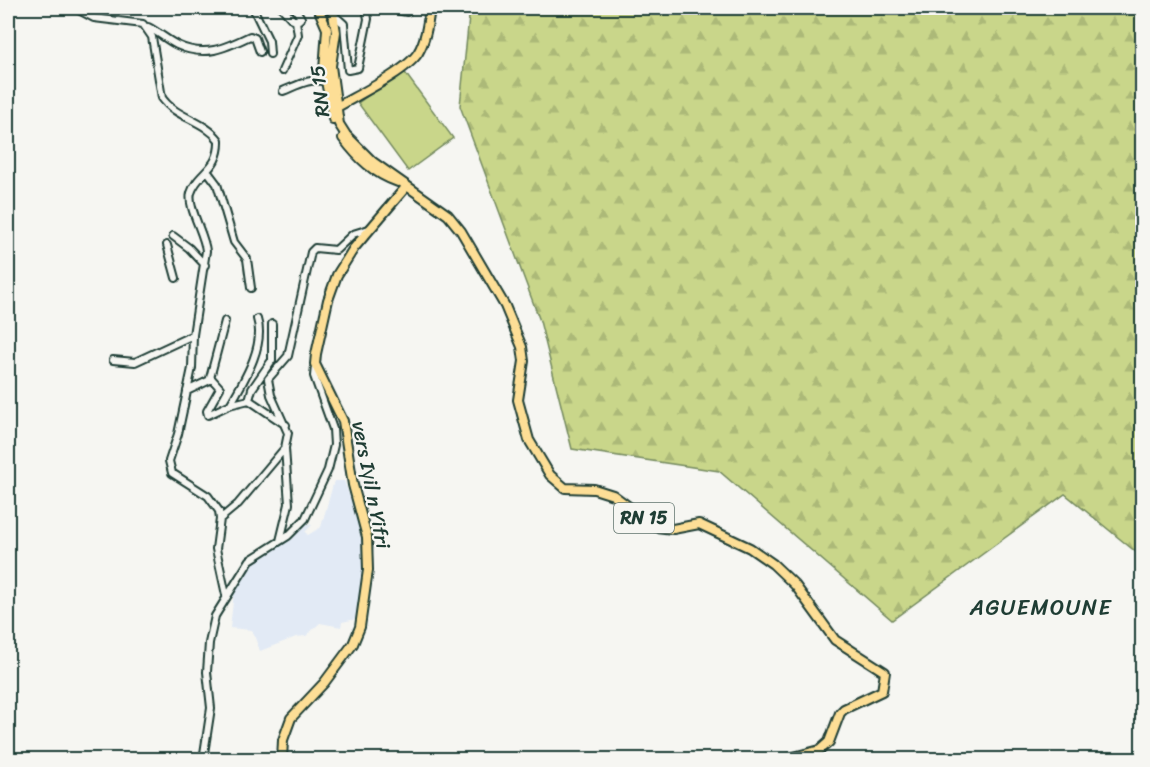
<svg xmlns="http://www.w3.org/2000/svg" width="1150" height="767" font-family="Sriracha,sans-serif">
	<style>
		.built { fill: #e2eaf5 }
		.forest { fill: url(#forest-firs); stroke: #748a5f; stroke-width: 1.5 }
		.park { fill: #c9d68a; stroke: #748a5f; stroke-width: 1.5 }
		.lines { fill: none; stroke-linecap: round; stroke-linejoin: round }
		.minor-casing { stroke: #1f3d34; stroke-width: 10 }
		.major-casing { stroke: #1f3d34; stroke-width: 12 }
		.minor { stroke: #f6f6f2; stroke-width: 6 }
		.major { stroke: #fdde96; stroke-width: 8 }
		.labels { text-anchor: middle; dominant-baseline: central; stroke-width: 4.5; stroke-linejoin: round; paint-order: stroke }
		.shield { fill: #f6f6f2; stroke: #60746d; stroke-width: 1.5 }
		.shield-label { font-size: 18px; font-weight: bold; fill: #1f3d34 }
		.street-label { font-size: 20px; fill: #1f3d34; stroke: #f6f6f2 }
		.quarter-label { font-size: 22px; letter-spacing: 1.5px; fill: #1f3d34; stroke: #f6f6f2 }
	</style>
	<defs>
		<pattern id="forest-firs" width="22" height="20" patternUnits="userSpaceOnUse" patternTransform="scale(1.5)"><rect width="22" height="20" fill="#c9d68a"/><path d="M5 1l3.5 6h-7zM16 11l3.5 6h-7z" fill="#acb978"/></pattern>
	</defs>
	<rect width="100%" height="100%" fill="#f6f6f2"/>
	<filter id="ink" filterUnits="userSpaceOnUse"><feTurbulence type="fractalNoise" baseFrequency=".0167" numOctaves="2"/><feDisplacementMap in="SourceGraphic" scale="12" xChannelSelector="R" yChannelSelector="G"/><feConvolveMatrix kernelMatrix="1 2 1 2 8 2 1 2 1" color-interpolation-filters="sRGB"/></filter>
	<g filter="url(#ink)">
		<!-- built -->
		<path class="built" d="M334 481H344L363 531 366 559 356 619 342 622 341 627 320 623 306 636 296 637 260 651 252 630 230 628 235 584 249 565 276 544 287 541 306 523 312 525 305 532 308 535 321 527Z"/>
		<!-- forest -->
		<path class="forest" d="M480 8H1142V557L1065 494 892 620 719 471 572 449 540 321 460 106 469 17Z"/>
		<!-- park -->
		<path class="park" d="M403 70 453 138 408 171 358 103Z"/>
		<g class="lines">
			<defs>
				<path id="minor" d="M75 8 94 18 143 24 152 37 162 98C176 118 204 120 219 140 220 170 198 171 191 193 187 207 205 235 206 251L193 335 192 368 178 434 169 461 172 473 208 496 219 511 220 519 216 549 226 595
					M253 8 269 41 270 54
					M282 8 293 20H299L301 18 295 8
					M386 8 407 12 408 8
					M334 15 344 24 348 70 358 68 368 19 366 8
					M148 27C158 32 167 40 177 45 205 58 225 48 250 36L255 38 260 52
					M282 71 298 35 296 21
					M283 91C296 86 311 77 325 82
					M208 172 217 184 234 242 247 259 251 288
					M173 236 189 248 205 265
					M167 245 176 278
					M113 360 135 362 193 335
					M210 378 225 321
					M187 391 212 379 220 388 207 411 208 415 229 405 249 400 286 425
					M249 400 252 389 272 360V324
					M230 405C243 382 266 346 257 319
					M220 519 238 504 285 448
					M280 541 289 504 285 448 288 433 271 395 268 379 288 356 311 252 315 248 336 250 353 234 369 229
					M203 760 211 708 207 672 209 643 215 616 250 560 288 536 305 519 328 470 334 445 333 429 314 376 315 366"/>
				<path id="major" d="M318 8 327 29 324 70 333 119
					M332 8 336 32 331 66 339 124 346 135 373 162 448 215 461 231 505 306 522 347 524 361 518 400 529 440 550 475 565 488 594 489 613 495 656 527 673 529 699 524 750 548 773 564 795 585 835 640 885 672 882 691 844 709 840 713 829 742 820 750 782 760
					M332 110C353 97 405 73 418 53 426 40 428 22 430 8
					M343 138C358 158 374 174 398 182
					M282 760 283 740 291 718 324 683 353 644 360 627 368 570 367 537 353 485 343 421 315 364 316 354 328 300 337 275 354 248 406 187"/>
			</defs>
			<!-- minor casing -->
			<use href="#minor" class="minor-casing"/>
			<!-- major casing -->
			<use href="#major" class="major-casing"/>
			<!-- minor -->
			<use href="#minor" class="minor"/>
			<!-- major -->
			<use href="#major" class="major"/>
		</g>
	</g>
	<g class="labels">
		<!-- shield labels -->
		<rect class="shield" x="614" y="503" width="60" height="30" rx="4.5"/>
		<g class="shield-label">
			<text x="644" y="518">RN 15</text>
		</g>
		<!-- street labels -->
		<g class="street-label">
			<text transform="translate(320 91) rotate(-96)">RN 15</text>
			<text transform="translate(371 485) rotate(79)">vers Iγil n Yifri</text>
		</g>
		<!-- quarter labels -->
		<g class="quarter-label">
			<text x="1041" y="607">AGUEMOUNE</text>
		</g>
	</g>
	<!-- margin -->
	<rect width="1150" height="767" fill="none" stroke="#f6f6f2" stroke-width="30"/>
	<rect x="15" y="15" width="1120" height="737" fill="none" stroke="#1f3d34" stroke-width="2" filter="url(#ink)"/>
</svg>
